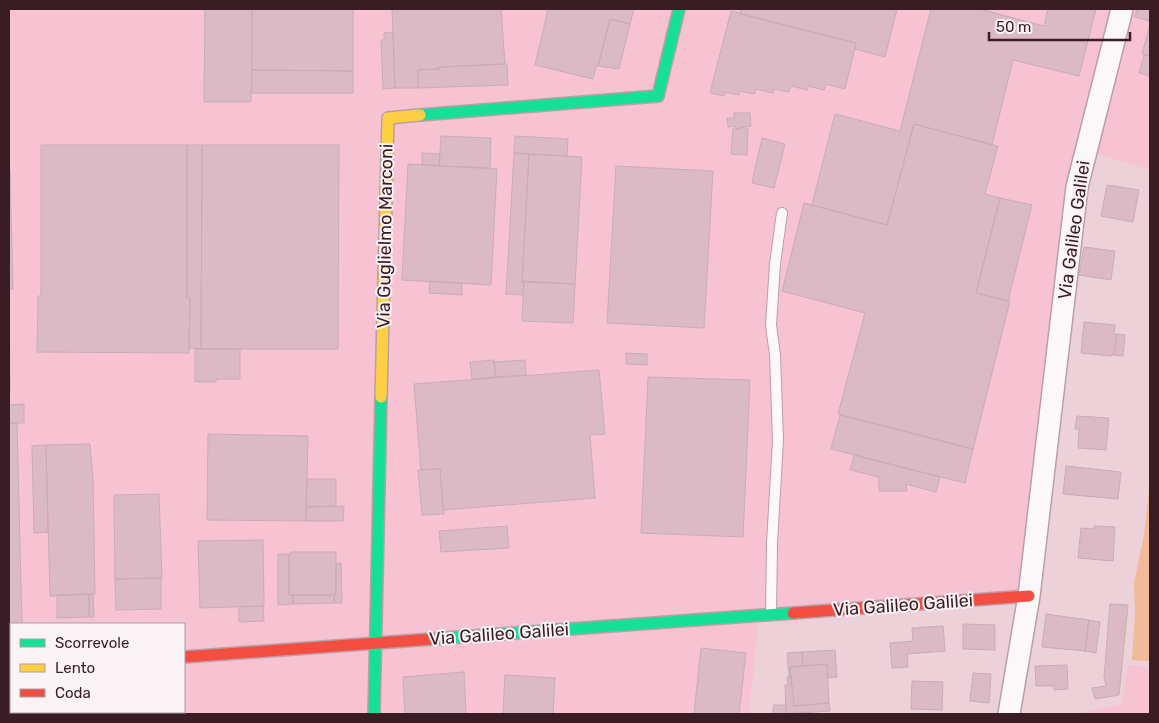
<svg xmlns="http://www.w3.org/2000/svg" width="1159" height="723" font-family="Rubik,sans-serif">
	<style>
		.built { fill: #f7c2d1; fill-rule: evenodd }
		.green { fill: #f0ba9b }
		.building { fill: #dcbac5; stroke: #c8adb5 }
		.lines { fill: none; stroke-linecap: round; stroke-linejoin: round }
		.lane-casing { stroke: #ba9fa7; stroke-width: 12 }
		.street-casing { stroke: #ba9fa7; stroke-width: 24 }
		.fast-casing { stroke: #ba9fa7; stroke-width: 14 }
		.slow-casing { stroke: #ba9fa7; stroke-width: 14 }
		.jam-casing { stroke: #ba9fa7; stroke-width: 14 }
		.lane { stroke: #fcf8f9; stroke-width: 10 }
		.street { stroke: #fcf8f9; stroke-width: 21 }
		.fast { stroke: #16e098; stroke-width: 11 }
		.slow { stroke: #ffcf43; stroke-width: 11 }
		.jam { stroke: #f24e42; stroke-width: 11 }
		.labels { text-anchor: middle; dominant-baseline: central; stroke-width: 4; stroke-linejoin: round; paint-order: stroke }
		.street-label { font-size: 18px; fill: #3a1c25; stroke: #fcf3f6 }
	</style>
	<rect width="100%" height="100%" fill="#edd1d9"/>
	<!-- built -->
	<path class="built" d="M9 9H1150V170L1086 151 1025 602 758 622 749 714H9ZM11 624H184V712H11Z
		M1128 665 1150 667V714H1074L1122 704Z"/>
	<!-- green -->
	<path class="green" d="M1150 480V661L1132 660 1135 615 1134 583 1144 535Z"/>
	<!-- building -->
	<path class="building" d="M205 9H252L251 102H204Z
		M252 9H353V71L252 70Z
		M392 9H501L505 64 439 67V69L418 70V88H395Z
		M548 9H634L630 24 610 19 598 66 596 67 593 79 535 65Z
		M741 9H897L885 57 855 49 856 43 740 14Z
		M931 9H979L1044 26 1048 9H1096L1079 76 1013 60 992 145 914 124 887 225 812 205 835 114 900 131Z
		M1137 9H1150V21L1135 17Z
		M731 11 856 43 845 89 826 84 824 90 808 86 807 90 791 86 789 92 774 89 773 93 756 89 754 94 740 91 739 95 725 92 724 96 710 93Z
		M610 19 630 24 619 69 598 66Z
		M1150 24V56L1142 54Z
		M393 32 395 88 383 89 381 40H384V33Z
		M1144 55 1150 56V76L1139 73Z
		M505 64H507L508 85 418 88V70L439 69V67Z
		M252 70 353 71V93H252Z
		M734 113H750L751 126 736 129 735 126 728 127 727 118H734Z
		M914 124 998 146 985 194 1000 198 976 293 1010 301 973 449 838 414 865 313 782 291 804 203 887 225Z
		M733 129H748L747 155 731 154Z
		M441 136 491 138 490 168 439 166Z
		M515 136 568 139 567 156 514 153Z
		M762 138 785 144 774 188 752 183Z
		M41 145H187V298H190L189 353 37 352 38 296H41Z
		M187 145H202L201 349 189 348 190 298H187Z
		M202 145H339L338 349H201Z
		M422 153 440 154 439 166 422 165Z
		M514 153 529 154 522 282 524 281 523 295 506 294Z
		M529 154 582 157 575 284 522 282Z
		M408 164 497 169 491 285 402 280Z
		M616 166 713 171 704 328 607 323Z
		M9 170H10L13 289H9L10 390H9Z
		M1107 185 1139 190 1133 222 1101 216Z
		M1000 198 1032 205 1008 301 976 293Z
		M1084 247 1115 251 1111 280 1079 275Z
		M430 281 462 283V295L429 293Z
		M524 281 575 284 573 323 522 321Z
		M1084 322 1115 325 1114 334H1117L1114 355H1112V356L1081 353Z
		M1117 334 1125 335 1123 356 1114 355Z
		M195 349H240V379H216V382H195Z
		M626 353 647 354V365L626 364Z
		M494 360 496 377 472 379 470 362Z
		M525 360 526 375 496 377 494 362Z
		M599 370 605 434 590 435 595 498 443 510 440 469 421 470 414 384Z
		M648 377 750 380 743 537 641 533Z
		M24 404V423H9V405Z
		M840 415 973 449 965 483 831 449Z
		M1077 416 1109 418 1106 450 1078 448 1079 429H1075Z
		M9 423H17L22 624 9 625Z
		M208 434 308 436 306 521 207 520Z
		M90 444 93 479 95 594 50 596 46 445Z
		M46 445 48 532 34 533 32 446Z
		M854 455 940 477 936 492 906 484 907 491H879V477L850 470Z
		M1066 466 1121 472 1118 499 1063 494Z
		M440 469 444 514 422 515 418 470Z
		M307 479H336V506L306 507Z
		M159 494 162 578 115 579 114 495Z
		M344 506 343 521H306V507Z
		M507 526 509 548 441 552 439 531Z
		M1094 526 1115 527 1113 561 1078 558 1081 528 1094 529Z
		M263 540 264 606 200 608 198 541Z
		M291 552H336V593L334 595H289V554Z
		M278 554H289V595H293V604L278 605Z
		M341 563 342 603H334L335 593H336V564Z
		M161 578V609L116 610 115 579Z
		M89 594H93L94 617H89Z
		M89 594V617L57 618V595Z
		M293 595H334V603L293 604Z
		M1110 604 1128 605 1119 695 1095 699 1092 688 1106 686 1104 677Z
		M263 606 264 621 239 622V607Z
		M1046 614 1089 620 1085 651 1042 647Z
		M1089 620 1100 622 1096 653 1085 651Z
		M963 624 995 625V650L963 649Z
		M943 626 945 651 907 654 908 667 892 668 890 643 913 641 912 628Z
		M701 648 746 653 739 714H694Z
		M835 650 837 677 828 678 827 664 803 666 802 652Z
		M802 652 803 666 790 667 791 677H789L787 653Z
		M827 664 829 703 794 706 790 667Z
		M1067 665 1068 689 1054 690V686H1036L1035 666Z
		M464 672 466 714H405L403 677Z
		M973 673 991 674 989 703 970 701Z
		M505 675 555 678 553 714H503Z
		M787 677H791L794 706 829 703 830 711 786 714 785 685H788Z
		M912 681 943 682 942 710 911 709Z
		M774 705H786V714L811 712V714H772Z
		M137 712H169V714H137Z"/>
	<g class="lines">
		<defs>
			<path id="lane" d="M771 614 772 543 778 440 775 355 771 325 775 264 782 213"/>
			<path id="street" d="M9 671 11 670
				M1009 714 1029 596 1077 187 1122 9"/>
			<path id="fast" d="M420 115 658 96 679 9
				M432 639 793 613
				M374 714 381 397"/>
			<path id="slow" d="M381 397 388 118 420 115"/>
			<path id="jam" d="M793 613 1029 596
				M184 657 432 639"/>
		</defs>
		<!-- lane casing -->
		<use href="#lane" class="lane-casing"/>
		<!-- street casing -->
		<use href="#street" class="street-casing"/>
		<!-- fast casing -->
		<use href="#fast" class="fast-casing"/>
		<!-- slow casing -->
		<use href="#slow" class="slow-casing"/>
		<!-- jam casing -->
		<use href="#jam" class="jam-casing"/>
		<!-- lane -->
		<use href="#lane" class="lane"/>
		<!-- street -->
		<use href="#street" class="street"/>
		<!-- fast -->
		<use href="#fast" class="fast"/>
		<!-- slow -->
		<use href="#slow" class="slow"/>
		<!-- jam -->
		<use href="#jam" class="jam"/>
	</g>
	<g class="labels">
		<!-- street labels -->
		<g class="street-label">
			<text transform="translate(1074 230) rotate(-82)">Via Galileo Galilei</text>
			<text transform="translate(385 236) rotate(-89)">Via Guglielmo Marconi</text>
			<text transform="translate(903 605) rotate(-4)">Via Galileo Galilei</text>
			<text transform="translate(499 634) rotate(-4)">Via Galileo Galilei</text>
		</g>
	</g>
	<!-- border -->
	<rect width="1159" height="723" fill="none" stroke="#3a1c25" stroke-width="20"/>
	<!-- legend -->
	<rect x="10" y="623" width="175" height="90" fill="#fcf3f6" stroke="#ae9da2"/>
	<rect x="20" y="639" width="25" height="8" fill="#16e098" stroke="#ae9da2"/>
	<text x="55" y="648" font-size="15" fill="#3a1c25">Scorrevole</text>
	<rect x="20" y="664" width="25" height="8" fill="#ffcf43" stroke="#ae9da2"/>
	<text x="55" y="673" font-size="15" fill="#3a1c25">Lento</text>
	<rect x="20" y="689" width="25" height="8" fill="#f24e42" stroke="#ae9da2"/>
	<text x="55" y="698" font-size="15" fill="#3a1c25">Coda</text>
	<!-- scale -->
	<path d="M989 32v8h141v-8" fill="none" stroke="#3a1c25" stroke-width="2.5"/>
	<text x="996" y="32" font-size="15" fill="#3a1c25" stroke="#fcf3f6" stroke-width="4" paint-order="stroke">50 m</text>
</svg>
